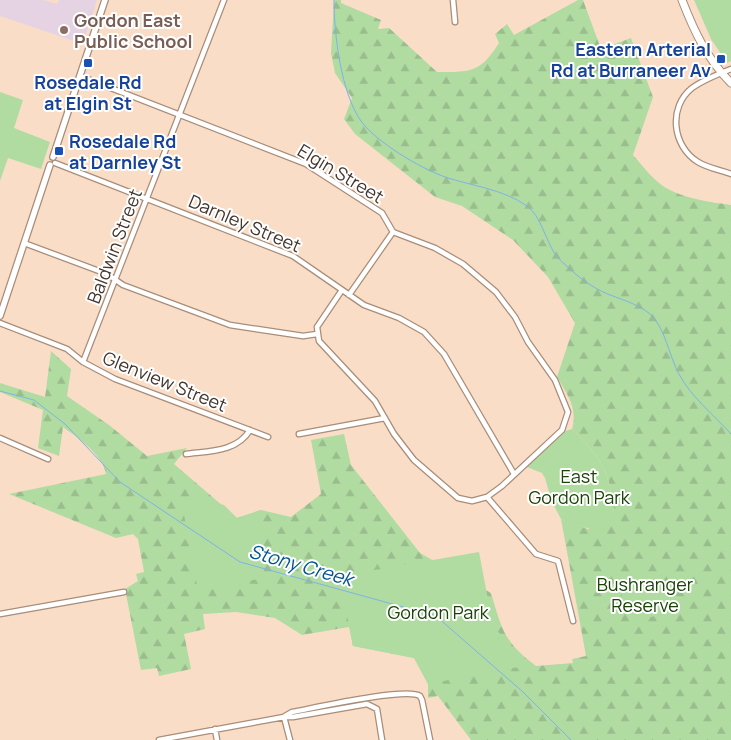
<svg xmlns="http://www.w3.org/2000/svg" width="731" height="740" font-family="Manrope,sans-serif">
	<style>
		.education { fill: #e5d3e3 }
		.forest { fill: url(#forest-firs) }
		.park { fill: #b0dca2 }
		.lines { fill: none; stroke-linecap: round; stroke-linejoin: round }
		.stream { stroke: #7fb2e8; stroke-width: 1 }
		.minor-casing { stroke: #a88d79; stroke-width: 7 }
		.tertiary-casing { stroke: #a88d79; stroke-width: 8 }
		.secondary-casing { stroke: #a88d79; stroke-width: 9 }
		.minor { stroke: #fff; stroke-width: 4.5 }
		.tertiary { stroke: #fff; stroke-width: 5.5 }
		.secondary { stroke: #fff; stroke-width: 7 }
		.education-dot { fill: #8d6e63; stroke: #fff; stroke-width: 2 }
		.transit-dot { fill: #1a4fb4; stroke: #fff; stroke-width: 2 }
		.labels { text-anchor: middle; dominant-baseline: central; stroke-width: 4; stroke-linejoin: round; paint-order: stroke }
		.education-label { font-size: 18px; font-weight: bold; fill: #785e54; stroke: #fff; text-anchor: start }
		.transit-label { font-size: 18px; font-weight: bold; fill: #164399; stroke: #fff; text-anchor: end }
		.street-label { font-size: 18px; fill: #42362e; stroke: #fff }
		.park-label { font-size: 18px; fill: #194406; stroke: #fff }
		.water-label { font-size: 19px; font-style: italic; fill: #025494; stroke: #fff }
	</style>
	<defs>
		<pattern id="forest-firs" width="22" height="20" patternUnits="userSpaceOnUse" patternTransform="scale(1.25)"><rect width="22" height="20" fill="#b0dca2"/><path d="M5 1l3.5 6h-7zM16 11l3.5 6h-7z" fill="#99bd8c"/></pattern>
	</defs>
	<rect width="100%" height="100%" fill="#faddc7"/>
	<!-- education -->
	<path class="education" d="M0 0H44L57 4 59 0H97L83 44 0 16Z"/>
	<!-- forest -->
	<path class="forest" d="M334 0H341V3L381 20 378 29 389 28 437 72C471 72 480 73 499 43L495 34 507 24 514 35 578 0H583L601 49 631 38 653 97 633 155C643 166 653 180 666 188 686 199 710 202 731 205V740H471L438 696 428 698V684L414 658 353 646 349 627 302 635 275 618 236 612 203 614 205 629 184 634 191 669 159 676 157 668 141 670 125 589 138 581 136 574 144 572 138 539 133 534 116 538 9 494 106 474C103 455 78 438 63 427L59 456 38 448 43 410 0 392V383L45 397 51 351 71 369 67 396 109 425 147 456 187 448 174 464 237 518 261 510 291 517 321 494 311 440 344 434 351 465 420 553 491 593C502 630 504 642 536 666L573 663 572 659 586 656 561 519 588 529 614 513C610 471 602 459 572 429 578 408 567 394 557 377L575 323 548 277 513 240 462 206 435 197 355 134 344 119 352 98 335 73 331 53Z"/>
	<!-- park -->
	<path class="park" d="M694 0H731V61L727 63 711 39Z
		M0 92 23 100 14 128 50 142 41 169 8 158 0 181Z
		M572 429C602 459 610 471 614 513 589 534 589 530 561 519L552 502 545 478 542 473 527 467 562 432Z
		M205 500 224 505 237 518 261 510 264 578 198 590 182 504Z
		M479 552 493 626 517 653 535 666 511 668 428 684 414 658 353 646 340 576Z
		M622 595a23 23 0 1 1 46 0a23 23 0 1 1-46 0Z"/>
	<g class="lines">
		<!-- stream -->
		<path class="stream" d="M334 0C334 34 341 93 361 121 376 142 420 168 445 177 472 186 503 189 527 206 541 216 545 239 555 254 559 260 566 265 571 270 583 281 598 291 613 296 626 301 639 305 650 314 665 327 669 356 679 374 691 397 714 415 731 434
			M0 391 34 400 65 424 120 482 240 562 436 616 523 692 571 740"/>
		<defs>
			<path id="minor" d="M453 0 455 22
				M731 69C718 74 703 80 692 88 668 107 672 146 698 162 708 168 720 170 731 174
				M80 76 306 164 382 213 393 232 435 248 463 264 496 292 515 317 528 342 555 380 568 412 562 430 502 486 487 497
				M55 163 293 256 364 305 399 318 424 332 444 354 514 474
				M24 243 107 274 123 285 230 325 303 336 317 334
				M342 290 317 327 319 341 375 401 394 434 414 460 458 498 472 501 487 497 536 554 558 561 573 621
				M349 295 393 232
				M0 323 67 349 83 362 115 379 268 437
				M83 362 224 0
				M299 434 385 418
				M0 438 48 459
				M186 454C209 451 237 452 250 430
				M0 614 124 592
				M285 716 292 712C314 708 406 687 420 696L422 700 430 740
				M284 717 290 740
				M215 729 217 740
				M159 740 284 717H293L367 704 377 709 382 740"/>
			<path id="tertiary" d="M53 157 105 0
				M0 316 50 165"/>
			<path id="secondary" d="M682 0C694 31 707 59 731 83"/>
		</defs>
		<!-- minor casing -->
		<use href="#minor" class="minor-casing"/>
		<!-- tertiary casing -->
		<use href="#tertiary" class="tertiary-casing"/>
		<!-- secondary casing -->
		<use href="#secondary" class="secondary-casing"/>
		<!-- minor -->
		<use href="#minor" class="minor"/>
		<!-- tertiary -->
		<use href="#tertiary" class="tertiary"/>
		<!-- secondary -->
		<use href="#secondary" class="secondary"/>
	</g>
	<!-- markers -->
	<circle class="education-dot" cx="64" cy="30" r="5"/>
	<g class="transit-dot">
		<rect x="716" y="54" width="10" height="10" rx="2.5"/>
		<rect x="83" y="58" width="10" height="10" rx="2.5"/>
		<rect x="54" y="146" width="10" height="10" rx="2.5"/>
	</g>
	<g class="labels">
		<!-- education labels -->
		<g class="education-label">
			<text x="74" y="20">Gordon East<tspan x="74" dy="21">Public School</tspan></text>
		</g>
		<!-- transit labels -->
		<g class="transit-label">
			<text x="711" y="49">Eastern Arterial<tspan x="711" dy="21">Rd at Burraneer Av</tspan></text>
			<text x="88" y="82" text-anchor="middle">Rosedale Rd<tspan x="88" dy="21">at Elgin St</tspan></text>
			<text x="69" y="141" text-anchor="start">Rosedale Rd<tspan x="69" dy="21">at Darnley St</tspan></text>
		</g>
		<!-- street labels -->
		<g class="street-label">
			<text transform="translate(341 173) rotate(31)">Elgin Street</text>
			<text transform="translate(245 223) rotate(23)">Darnley Street</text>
			<text transform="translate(114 246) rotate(-69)">Baldwin Street</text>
			<text transform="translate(165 381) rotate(22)">Glenview Street</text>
		</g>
		<!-- park labels -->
		<g class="park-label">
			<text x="579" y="476">East<tspan x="579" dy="21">Gordon Park</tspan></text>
			<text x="645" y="584">Bushranger<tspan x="645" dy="21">Reserve</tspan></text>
			<text x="438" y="612">Gordon Park</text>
		</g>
		<!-- water labels -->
		<g class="water-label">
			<text transform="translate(301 565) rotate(16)">Stony Creek</text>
		</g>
	</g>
</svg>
